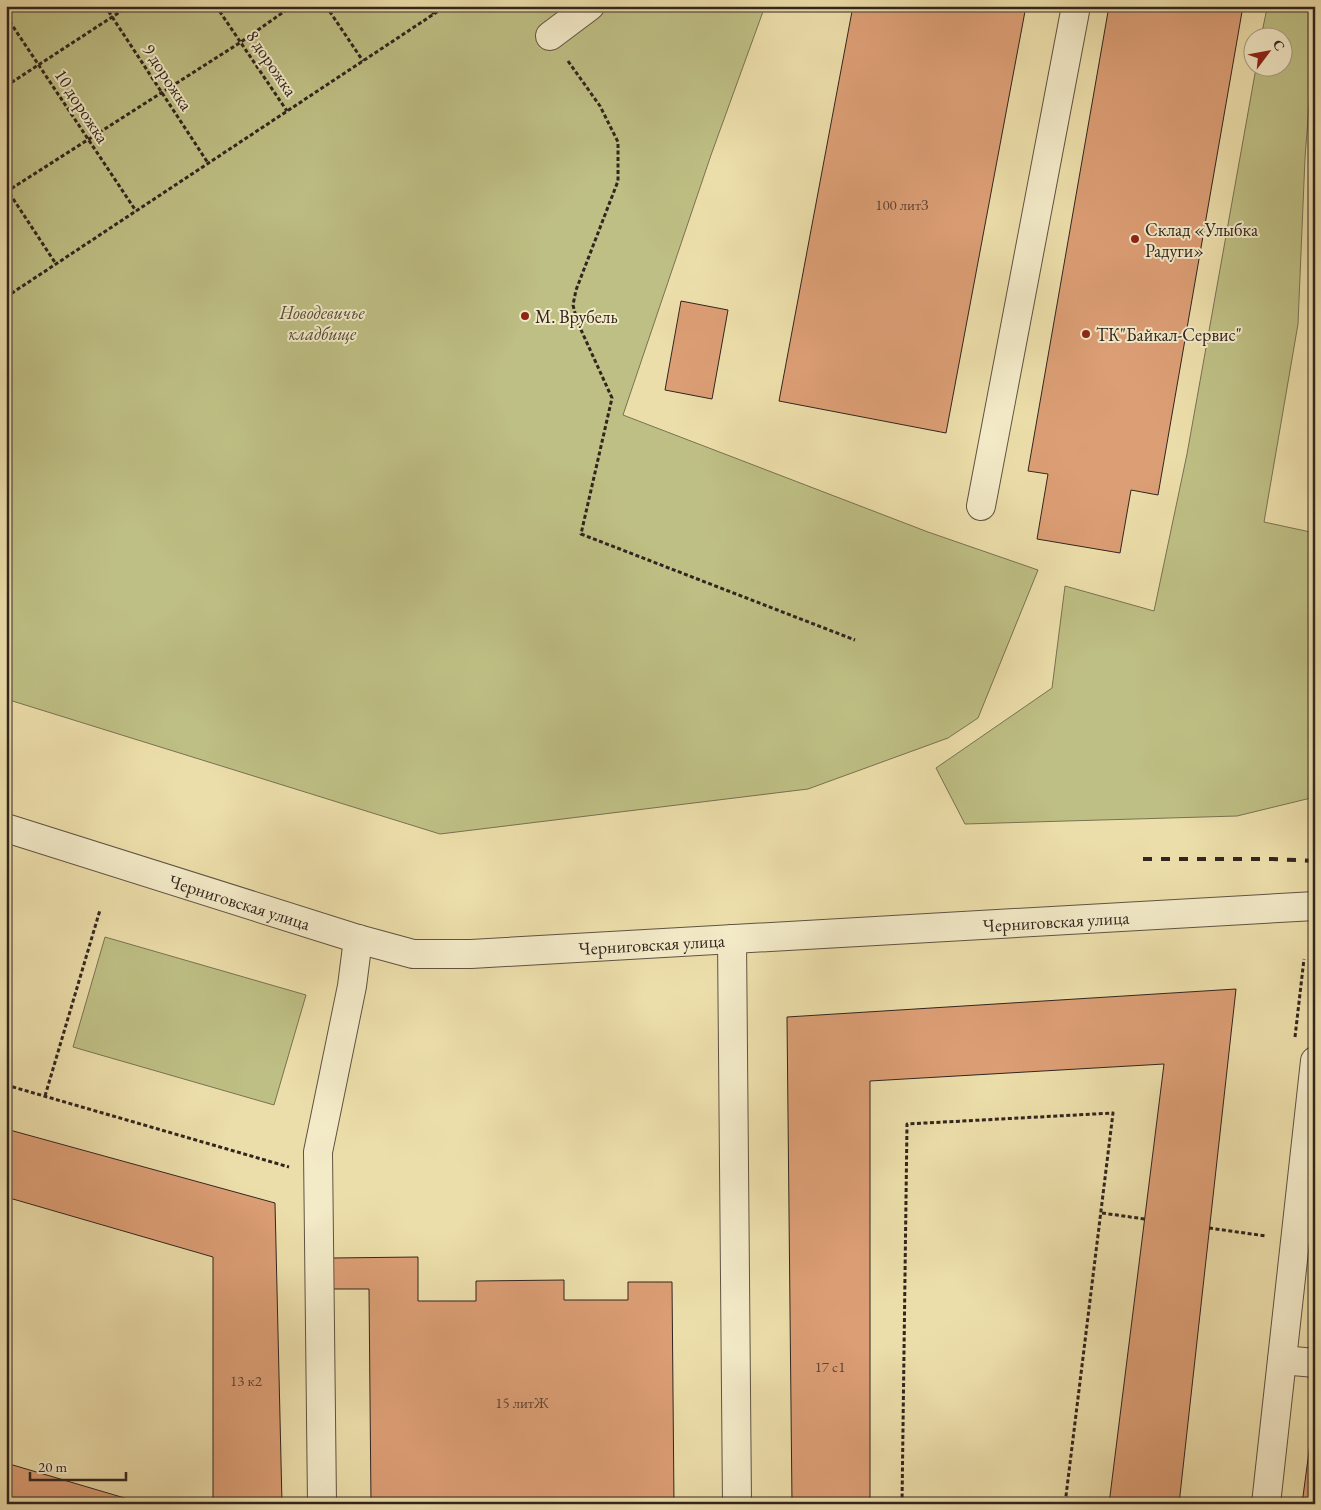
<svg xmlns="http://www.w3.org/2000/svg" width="1321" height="1510" font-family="'EB Garamond',serif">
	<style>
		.green { fill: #bebf84; stroke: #787252 }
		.building { fill: #dc9e75; stroke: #32251f }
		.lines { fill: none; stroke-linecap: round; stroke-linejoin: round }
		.minor-casing { stroke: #605342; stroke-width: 30 }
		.path { stroke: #32251f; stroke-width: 3; stroke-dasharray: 4 2.5; stroke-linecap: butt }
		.minor { stroke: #f3eac8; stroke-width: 28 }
		.rail { stroke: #32251f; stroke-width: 4; stroke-dasharray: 9 9; stroke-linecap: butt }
		.poi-dot { fill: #8f2418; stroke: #f3eac8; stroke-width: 2 }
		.labels { text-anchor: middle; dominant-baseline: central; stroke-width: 4; stroke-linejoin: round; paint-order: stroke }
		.number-label { font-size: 15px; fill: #5c4334 }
		.street-label { font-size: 18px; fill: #32251f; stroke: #f3eac8 }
		.poi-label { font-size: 18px; fill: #32251f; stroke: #f3eac8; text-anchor: start }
		.park-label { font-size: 18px; font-style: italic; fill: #554c38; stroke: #f3eac8 }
	</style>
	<rect width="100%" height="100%" fill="#ecdeaa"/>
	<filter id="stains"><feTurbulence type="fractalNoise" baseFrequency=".004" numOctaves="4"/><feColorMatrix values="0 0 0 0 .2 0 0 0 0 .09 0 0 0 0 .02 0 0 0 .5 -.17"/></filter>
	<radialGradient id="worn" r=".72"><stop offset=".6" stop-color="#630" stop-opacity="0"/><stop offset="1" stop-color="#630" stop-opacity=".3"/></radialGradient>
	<!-- green -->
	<path class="green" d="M6 6H765L711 155 623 415 928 532 1038 570 978 718 948 738 808 789 440 834 6 699Z
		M1270 6H1315V27L1305 158 1298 324 1264 522 1315 533V797L1237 816 965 824 936 768 1052 688 1065 586 1154 611 1187 454 1256 68H1284V38L1261 37 1266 13Z
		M105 937 306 995 274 1105 73 1047Z"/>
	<!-- building -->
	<path class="building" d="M853 6H1026L946 433 779 401Z
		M1109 6H1243L1158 495 1131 490 1120 553 1037 539 1048 474 1028 471Z
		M1315 207V240L1309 239Z
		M681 301 728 310 712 399 665 390Z
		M6 896 12 897 6 919Z
		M1236 989 1179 1504H1109L1164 1064 870 1081V1504H792L787 1017Z
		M6 1129 275 1203 282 1504H213V1257L6 1197Z
		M418 1257V1301H476V1281L564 1280V1300H628V1282H672L674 1504H371L369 1289H332V1258Z
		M1315 1406V1504H1302Z
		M6 1463 145 1504H6Z"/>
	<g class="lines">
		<defs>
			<g id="minor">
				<path d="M550 36 590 6"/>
				<path d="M981 506 1076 6"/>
				<path id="s1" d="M6 828 358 939 413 954H471L1315 906"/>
				<path d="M732 939 737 1504"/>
				<path d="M1282 1360 1315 1363"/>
				<path d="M322 1504 318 1152 352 986 358 939"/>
				<path d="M1266 1504 1315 1061"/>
			</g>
		</defs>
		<!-- minor casing -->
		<use href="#minor" class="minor-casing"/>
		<!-- path -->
		<path class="path" d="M105 6 208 163
			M216 6 287 111
			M326 6 363 61
			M428 6 434 14
			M6 16 136 211
			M568 61 600 106 618 142V181L576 290 573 305 577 321 612 398 581 534 855 640
			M6 86 129 6
			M6 188 56 264
			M6 192 241 42 292 6
			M6 297 446 6
			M1295 1037 1304 959
			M6 1085 289 1167
			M45 1096 100 910
			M1102 1213 1145 1219
			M1209 1228 1266 1236
			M902 1504 907 1124 1113 1113 1065 1504"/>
		<!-- minor -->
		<use href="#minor" class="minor"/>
		<!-- rail -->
		<path class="rail" d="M1143 859H1272L1315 861"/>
	</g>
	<!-- markers -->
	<g class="poi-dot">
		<circle cx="1135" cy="239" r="5"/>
		<circle cx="525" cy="316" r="5"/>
		<circle cx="1086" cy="334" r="5"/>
	</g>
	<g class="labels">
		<!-- number labels -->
		<g class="number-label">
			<text x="902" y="204">100 литЗ</text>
			<text x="830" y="1366">17 с1</text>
			<text x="246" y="1380">13 к2</text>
			<text x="522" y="1402">15 литЖ</text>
		</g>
		<!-- street labels -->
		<g class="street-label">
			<text transform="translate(272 63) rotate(56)">8 дорожка</text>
			<text transform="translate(168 77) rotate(57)">9 дорожка</text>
			<text transform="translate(82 106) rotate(57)">10 дорожка</text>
			<text stroke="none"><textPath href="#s1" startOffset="245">Черниговская улица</textPath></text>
			<text stroke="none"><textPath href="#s1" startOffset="1070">Черниговская улица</textPath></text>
			<text stroke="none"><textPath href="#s1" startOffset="665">Черниговская улица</textPath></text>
		</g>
		<!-- poi labels -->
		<g class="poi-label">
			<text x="1145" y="229">Склад «Улыбка<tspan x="1145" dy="21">Радуги»</tspan></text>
			<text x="535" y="316">М. Врубель</text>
			<text x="1096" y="334">ТК"Байкал-Сервис"</text>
		</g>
		<!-- park labels -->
		<g class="park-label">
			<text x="322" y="312">Новодевичье<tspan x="322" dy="21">кладбище</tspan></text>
		</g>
	</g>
	<!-- margin -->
	<rect width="1321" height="1510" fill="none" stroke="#ecdeaa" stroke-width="25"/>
	<rect x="8" y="8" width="1306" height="1495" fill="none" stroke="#32251f" stroke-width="2.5"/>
	<rect x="12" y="12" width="1296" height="1485" fill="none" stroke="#32251f"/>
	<!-- north arrow -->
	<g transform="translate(1268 52) rotate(58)"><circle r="24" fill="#f3eac8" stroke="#a69b84"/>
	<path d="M0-4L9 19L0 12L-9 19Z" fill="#8f2418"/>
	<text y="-8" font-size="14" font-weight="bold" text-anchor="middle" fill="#32251f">С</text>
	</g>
	<!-- scale -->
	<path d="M30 1472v8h96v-8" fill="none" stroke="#32251f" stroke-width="2.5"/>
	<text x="38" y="1472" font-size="15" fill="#32251f" stroke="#f3eac8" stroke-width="4" paint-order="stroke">20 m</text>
	<rect width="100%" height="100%" filter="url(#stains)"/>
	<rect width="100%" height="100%" fill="url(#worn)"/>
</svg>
